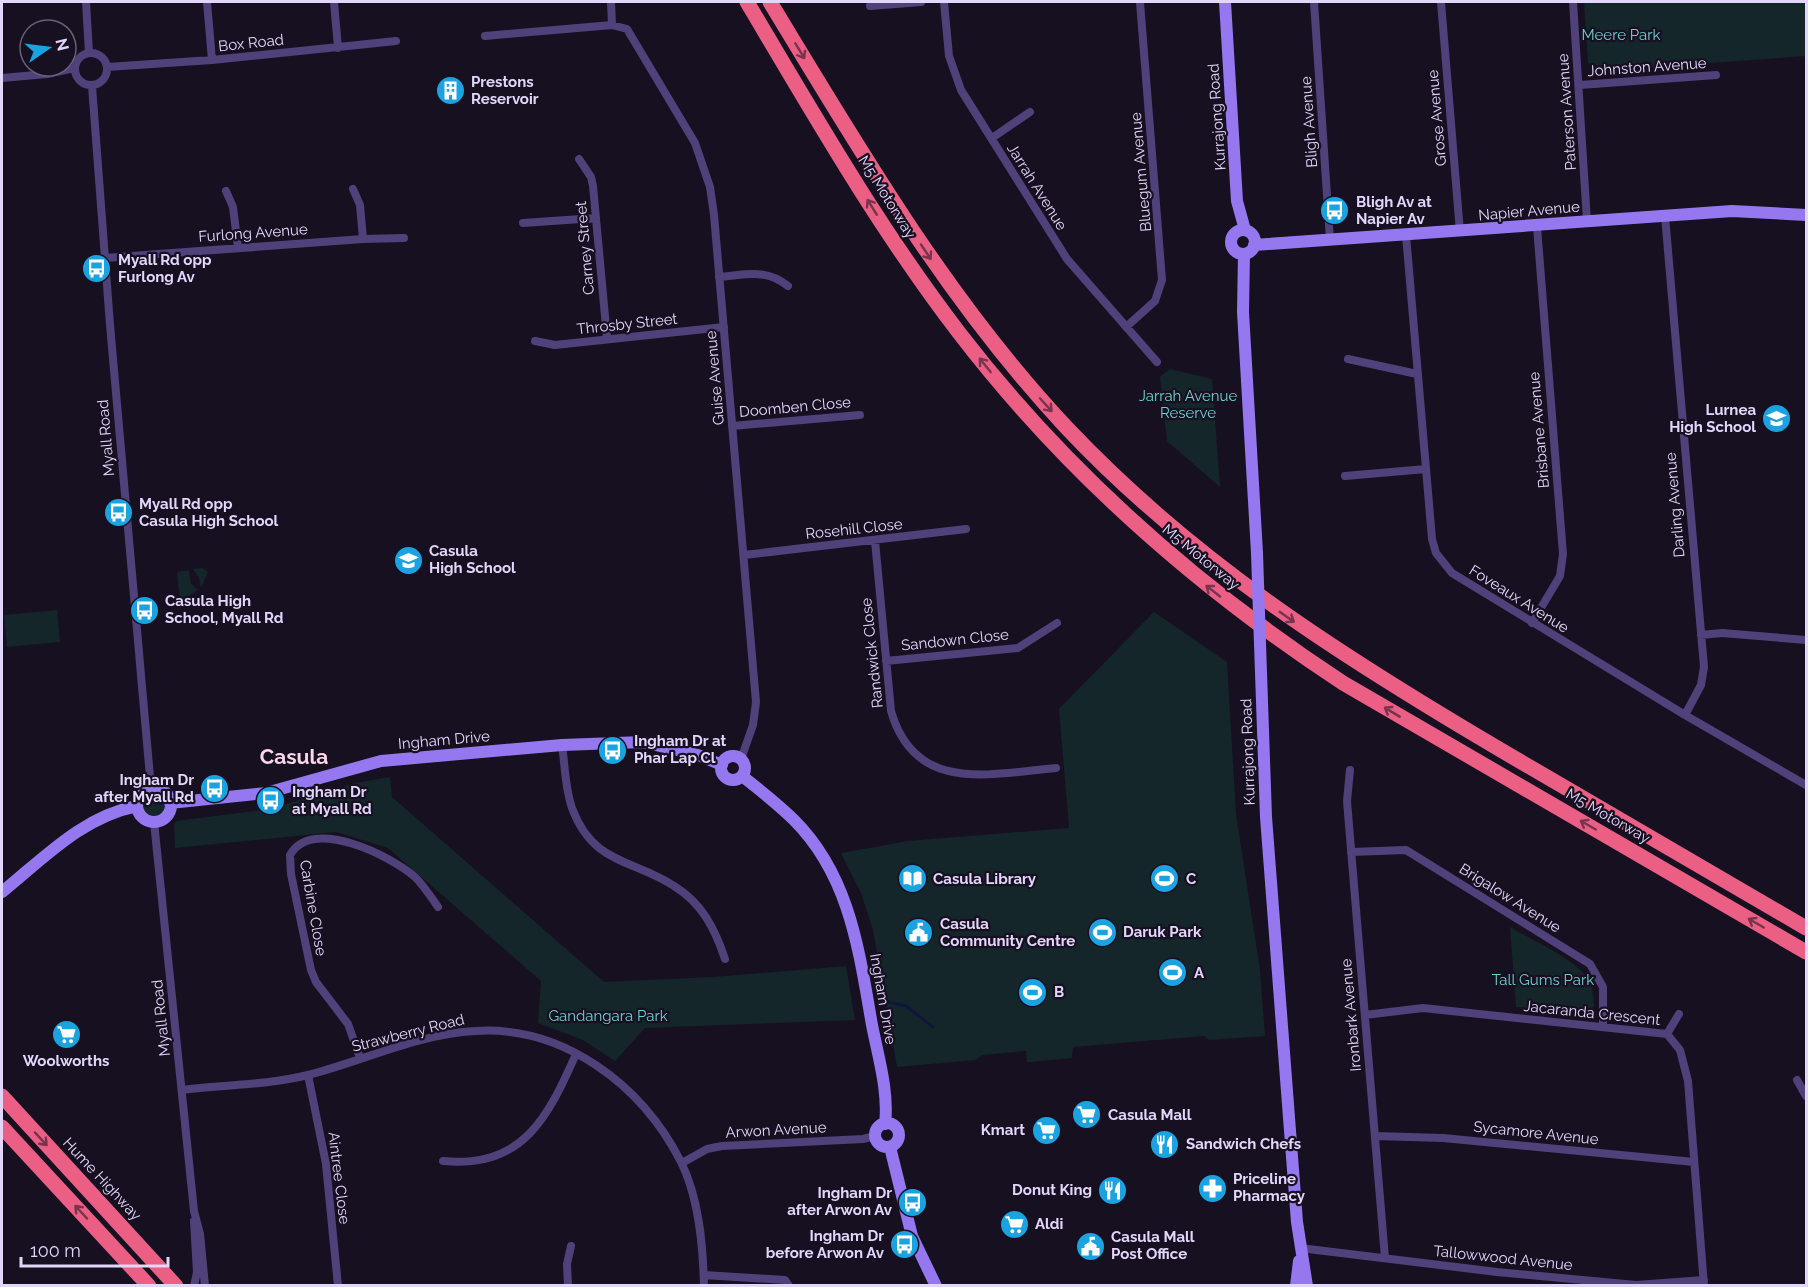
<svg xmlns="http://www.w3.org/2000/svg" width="1808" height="1287" font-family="Raleway,sans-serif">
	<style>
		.green { fill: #14262a }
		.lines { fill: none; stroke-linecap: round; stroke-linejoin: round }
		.stream { stroke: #10163b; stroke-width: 3 }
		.street { stroke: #50417b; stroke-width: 8 }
		.secondary { stroke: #9578ef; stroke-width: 12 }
		.highway { stroke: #eb5f84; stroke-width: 15 }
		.secondary-bridge { stroke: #9578ef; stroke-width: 12 }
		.oneway { stroke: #76344e }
		.labels { text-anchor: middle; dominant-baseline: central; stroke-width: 4.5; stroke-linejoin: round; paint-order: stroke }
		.park-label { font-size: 15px; fill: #6ad1ce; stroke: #171021 }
		.street-label { font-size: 15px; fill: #e2d6fa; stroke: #171021 }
		.poi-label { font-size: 15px; font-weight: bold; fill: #e2d6fa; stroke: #171021; text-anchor: start }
		.district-label { font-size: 21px; font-weight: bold; fill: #fad7e6; stroke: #171021 }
	</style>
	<rect width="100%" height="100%" fill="#171021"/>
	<!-- green -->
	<path class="green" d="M1584 2H1806V56L1600 71 1588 63Z
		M1170 369 1212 379 1220 487 1167 441 1160 377Z
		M203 568 208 572 201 588 199 578 193 569Z
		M189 570 191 584 198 590 180 601 177 572Z
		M57 610 60 642 7 647 4 615Z
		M1154 612 1227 662 1236 814 1260 970 1265 1036 1209 1040 1204 1036 1073 1047 1072 1058 1030 1062H1027L1026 1051 983 1055 975 1060 897 1067 873 930 861 893 841 853 908 841 1069 828 1059 709Z
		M390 777 392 797 604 982 713 977 846 966 855 1020 645 1028 615 1061 583 1040 538 1023 541 981 388 848 336 832 175 848 174 825 176 821 269 809 355 783Z
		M142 805a12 12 0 1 1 24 0a12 12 0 1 1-24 0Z
		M1510 927C1530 939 1576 959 1588 979 1593 987 1593 996 1594 1006L1588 1013 1516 1007Z"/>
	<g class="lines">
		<!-- stream -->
		<path class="stream" d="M883 1001 906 1006 933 1027"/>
		<!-- street -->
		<path class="street" d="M86 2 89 53
			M207 2 212 60
			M334 2 338 48
			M611 2 612 25
			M944 2 949 56 961 90 1067 259 1157 362
			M1314 2 1330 240
			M1441 2 1460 232
			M1573 2 1587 221
			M870 6 921 2
			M485 36 612 25 627 29 695 143 710 187 714 215 756 702 753 725 741 759
			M75 69a16 16 0 1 1 32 0a16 16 0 1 1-32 0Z
			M107 67 212 60 396 41
			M2 78 47 74 74 68
			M1580 85 1716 75
			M92 86 110 325 151 788
			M992 138 1030 112
			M579 159 591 177 593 186 607 338
			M353 189 360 205 363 239
			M226 191 233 207 238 248
			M1665 216 1704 667 1701 685 1685 715
			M523 223 596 218
			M1406 235 1432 539 1436 553 1452 573 1685 715 1806 785
			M105 258 363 239 404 238
			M719 277C746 275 765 268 788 286
			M1126 327 1155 301 1162 280 1140 2
			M535 341 555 345 724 327
			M1348 359 1417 374
			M732 426 860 415
			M1345 476 1426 469
			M875 541 891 711C915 794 989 774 1056 768
			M744 555 966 529
			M1532 623 1560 576 1563 554 1537 227
			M1701 635 1722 633 1806 640
			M886 661 1018 648 1057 623
			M562 745C565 765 565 788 572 808 593 865 633 859 674 886 702 903 715 929 725 959
			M1350 770 1347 801 1385 1258
			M154 822 194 1211 200 1234 205 1286
			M1351 852 1406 850 1590 964 1603 987V1026
			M1365 1015 1423 1008 1667 1034 1680 1050 1688 1081 1704 1286
			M1667 1034 1679 1014
			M360 1058 348 1024 316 982 311 970 291 874 290 855C312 816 391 856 415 877 424 886 431 897 438 907
			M308 1075 326 1164 338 1286
			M1797 1080 1806 1096
			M182 1090C224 1085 267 1085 308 1075 363 1061 418 1034 475 1031 563 1025 642 1085 681 1162 699 1198 703 1245 704 1286
			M1375 1136 1443 1138 1694 1162
			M443 1161C523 1169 548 1117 576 1054
			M682 1163 707 1149 722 1146 863 1139 875 1136
			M194 1221 197 1272 194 1286
			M1300 1248 1497 1272 1636 1285 1704 1280
			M704 1275 785 1280 789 1286
			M568 1286 567 1264 571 1246"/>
		<!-- secondary -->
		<path class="secondary" d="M1225 2 1237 201 1245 230
			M1231 242a12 12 0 1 1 24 0a12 12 0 1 1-24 0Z
			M1254 245 1732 211 1806 215
			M1244 254 1243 312 1257 553
			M1260 644 1266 817 1297 1222 1307 1286
			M721 768a12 12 0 1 1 24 0a12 12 0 1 1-24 0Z
			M742 776C760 790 778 804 794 820 850 876 859 951 872 1025 878 1056 889 1092 885 1124
			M137 805a17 17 0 1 1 34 0a17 17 0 1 1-34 0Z
			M170 803 266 793 381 761 562 745 643 742 698 755 722 765
			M2 892C44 858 82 817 137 806
			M875 1135a12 12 0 1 1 24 0a12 12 0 1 1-24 0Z
			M890 1147 912 1236 936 1286
			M1296 1286 1299 1261"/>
		<!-- highway -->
		<path class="highway" d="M747 2C814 115 880 230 960 334 1067 473 1197 587 1343 683L1806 952
			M770 2C860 150 947 300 1066 427 1196 565 1349 661 1511 756 1610 813 1708 871 1806 928
			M2 1096 176 1286
			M2 1127 149 1286"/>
		<!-- secondary-bridge -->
		<path class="secondary-bridge" d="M1257 553 1260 644"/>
	</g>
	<!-- one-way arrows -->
	<defs><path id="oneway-shaft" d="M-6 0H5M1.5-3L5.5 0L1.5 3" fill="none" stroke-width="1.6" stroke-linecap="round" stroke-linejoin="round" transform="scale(1.5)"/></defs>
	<g class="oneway">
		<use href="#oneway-shaft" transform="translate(800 51) rotate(59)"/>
		<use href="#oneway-shaft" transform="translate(872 207) rotate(-122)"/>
		<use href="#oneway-shaft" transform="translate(926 252) rotate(56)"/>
		<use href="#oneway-shaft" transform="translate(985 365) rotate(-129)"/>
		<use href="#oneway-shaft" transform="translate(1046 405) rotate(48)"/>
		<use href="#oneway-shaft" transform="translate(1213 591) rotate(-142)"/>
		<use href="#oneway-shaft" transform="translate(1287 617) rotate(35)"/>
		<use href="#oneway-shaft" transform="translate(1392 712) rotate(-149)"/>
		<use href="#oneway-shaft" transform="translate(1588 825) rotate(-150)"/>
		<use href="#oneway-shaft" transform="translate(1756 923) rotate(-150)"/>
		<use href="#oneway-shaft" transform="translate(41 1139) rotate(47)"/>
		<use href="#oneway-shaft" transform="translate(81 1212) rotate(-133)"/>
	</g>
	<!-- icons -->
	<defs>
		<symbol id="building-disc" viewBox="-11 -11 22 22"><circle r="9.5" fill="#1ba2e0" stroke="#171021"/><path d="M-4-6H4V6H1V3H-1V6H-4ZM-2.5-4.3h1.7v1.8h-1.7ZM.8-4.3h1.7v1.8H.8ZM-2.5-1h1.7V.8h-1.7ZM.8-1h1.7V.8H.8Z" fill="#fff"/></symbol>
		<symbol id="bus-disc" viewBox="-11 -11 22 22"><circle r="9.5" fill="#1ba2e0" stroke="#171021"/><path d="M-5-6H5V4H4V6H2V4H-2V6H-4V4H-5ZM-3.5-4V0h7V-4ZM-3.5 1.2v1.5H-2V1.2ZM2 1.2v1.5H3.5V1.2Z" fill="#fff"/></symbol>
		<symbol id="school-disc" viewBox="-11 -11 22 22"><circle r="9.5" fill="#1ba2e0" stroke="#171021"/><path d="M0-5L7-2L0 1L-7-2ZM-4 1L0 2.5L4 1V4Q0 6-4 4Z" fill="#fff"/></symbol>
		<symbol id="library-disc" viewBox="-11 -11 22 22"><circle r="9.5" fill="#1ba2e0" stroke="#171021"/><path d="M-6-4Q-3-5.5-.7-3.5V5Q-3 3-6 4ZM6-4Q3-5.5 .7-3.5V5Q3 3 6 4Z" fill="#fff"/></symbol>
		<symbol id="stadium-disc" viewBox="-11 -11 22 22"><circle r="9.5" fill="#1ba2e0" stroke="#171021"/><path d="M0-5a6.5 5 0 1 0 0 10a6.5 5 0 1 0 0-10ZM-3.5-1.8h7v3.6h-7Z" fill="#fff"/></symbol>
		<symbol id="civic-disc" viewBox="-11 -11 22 22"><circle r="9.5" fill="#1ba2e0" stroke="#171021"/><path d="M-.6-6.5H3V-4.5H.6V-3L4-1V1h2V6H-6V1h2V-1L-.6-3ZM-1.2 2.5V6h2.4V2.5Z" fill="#fff"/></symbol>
		<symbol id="supermarket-disc" viewBox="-11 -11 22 22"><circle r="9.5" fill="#1ba2e0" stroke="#171021"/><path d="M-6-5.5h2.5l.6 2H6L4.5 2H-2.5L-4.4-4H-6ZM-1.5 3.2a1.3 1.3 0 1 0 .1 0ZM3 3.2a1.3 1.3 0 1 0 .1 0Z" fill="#fff"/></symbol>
		<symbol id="restaurant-disc" viewBox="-11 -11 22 22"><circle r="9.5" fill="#1ba2e0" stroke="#171021"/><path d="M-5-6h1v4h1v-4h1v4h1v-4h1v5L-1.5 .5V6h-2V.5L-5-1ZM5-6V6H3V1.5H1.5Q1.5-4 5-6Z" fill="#fff"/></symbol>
		<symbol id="pharmacy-disc" viewBox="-11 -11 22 22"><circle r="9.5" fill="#1ba2e0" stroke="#171021"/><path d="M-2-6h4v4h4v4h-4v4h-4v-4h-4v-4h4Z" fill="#fff"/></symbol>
	</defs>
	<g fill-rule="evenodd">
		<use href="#building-disc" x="434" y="74" width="33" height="33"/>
		<use href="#bus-disc" x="1318" y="194" width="33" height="33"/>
		<use href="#bus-disc" x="80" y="252" width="33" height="33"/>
		<use href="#school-disc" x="1760" y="402" width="33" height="33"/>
		<use href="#bus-disc" x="102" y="496" width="33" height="33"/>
		<use href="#school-disc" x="392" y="544" width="33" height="33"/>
		<use href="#bus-disc" x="128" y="594" width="33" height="33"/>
		<use href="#bus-disc" x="596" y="734" width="33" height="33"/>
		<use href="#bus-disc" x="198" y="772" width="33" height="33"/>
		<use href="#bus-disc" x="254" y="784" width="33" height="33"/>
		<use href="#library-disc" x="896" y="862" width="33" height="33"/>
		<use href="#stadium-disc" x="1148" y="862" width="33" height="33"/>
		<use href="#stadium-disc" x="1086" y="916" width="33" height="33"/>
		<use href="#civic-disc" x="902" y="916" width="33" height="33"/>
		<use href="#stadium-disc" x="1156" y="956" width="33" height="33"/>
		<use href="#stadium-disc" x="1016" y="976" width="33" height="33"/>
		<use href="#supermarket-disc" x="50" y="1018" width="33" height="33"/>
		<use href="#supermarket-disc" x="1070" y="1098" width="33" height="33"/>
		<use href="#supermarket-disc" x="1030" y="1114" width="33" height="33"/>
		<use href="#restaurant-disc" x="1148" y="1128" width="33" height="33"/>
		<use href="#pharmacy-disc" x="1196" y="1172" width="33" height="33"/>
		<use href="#restaurant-disc" x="1096" y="1174" width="33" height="33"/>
		<use href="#bus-disc" x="896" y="1186" width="33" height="33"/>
		<use href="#supermarket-disc" x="998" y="1208" width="33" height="33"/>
		<use href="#bus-disc" x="888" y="1228" width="33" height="33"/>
		<use href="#civic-disc" x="1074" y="1230" width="33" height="33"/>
	</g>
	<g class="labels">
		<!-- park labels -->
		<g class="park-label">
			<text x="1621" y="35">Meere Park</text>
			<text x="1188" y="396">Jarrah Avenue<tspan x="1188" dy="17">Reserve</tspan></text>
			<text x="1543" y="980">Tall Gums Park</text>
			<text x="608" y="1016">Gandangara Park</text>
		</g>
		<!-- street labels -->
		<g class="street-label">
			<text transform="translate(251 43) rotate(-6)">Box Road</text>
			<text transform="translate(1647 67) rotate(-4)">Johnston Avenue</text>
			<text transform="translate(1567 112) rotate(-94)">Paterson Avenue</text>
			<text transform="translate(1217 117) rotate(-94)">Kurrajong Road</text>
			<text transform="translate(1437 118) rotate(-95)">Grose Avenue</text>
			<text transform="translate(1309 122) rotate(-94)">Bligh Avenue</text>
			<text transform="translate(1141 172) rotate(-95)">Bluegum Avenue</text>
			<text transform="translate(1037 187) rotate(58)">Jarrah Avenue</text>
			<text transform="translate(887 197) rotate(58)">M5 Motorway</text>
			<text transform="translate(1529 211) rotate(-5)">Napier Avenue</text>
			<text transform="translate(253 233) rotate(-4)">Furlong Avenue</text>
			<text transform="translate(585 248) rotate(-95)">Carney Street</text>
			<text transform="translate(627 324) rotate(-6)">Throsby Street</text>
			<text transform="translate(715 378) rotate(-95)">Guise Avenue</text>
			<text transform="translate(795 407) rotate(-5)">Doomben Close</text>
			<text transform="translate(1539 430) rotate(-95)">Brisbane Avenue</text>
			<text transform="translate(106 438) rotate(-95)">Myall Road</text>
			<text transform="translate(1675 505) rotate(-95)">Darling Avenue</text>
			<text transform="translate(854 529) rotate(-6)">Rosehill Close</text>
			<text transform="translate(1201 557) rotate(39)">M5 Motorway</text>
			<text transform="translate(1519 599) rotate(32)">Foveaux Avenue</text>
			<text transform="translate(955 640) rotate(-6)">Sandown Close</text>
			<text transform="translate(872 653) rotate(-96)">Randwick Close</text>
			<text transform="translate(444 740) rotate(-5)">Ingham Drive</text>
			<text transform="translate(1248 752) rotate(-92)">Kurrajong Road</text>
			<text transform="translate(1608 816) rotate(30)">M5 Motorway</text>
			<text transform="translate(1510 898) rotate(32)">Brigalow Avenue</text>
			<text transform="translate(313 908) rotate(80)">Carbine Close</text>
			<text transform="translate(883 999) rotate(80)">Ingham Drive</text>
			<text transform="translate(1592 1013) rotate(6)">Jacaranda Crescent</text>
			<text transform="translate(1351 1015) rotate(-95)">Ironbark Avenue</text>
			<text transform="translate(161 1018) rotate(-96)">Myall Road</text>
			<text transform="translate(408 1033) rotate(-14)">Strawberry Road</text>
			<text transform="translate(776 1130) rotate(-3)">Arwon Avenue</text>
			<text transform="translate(1536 1133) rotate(6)">Sycamore Avenue</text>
			<text transform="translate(339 1178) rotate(83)">Aintree Close</text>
			<text transform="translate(102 1179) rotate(47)">Hume Highway</text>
			<text transform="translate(1503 1258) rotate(6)">Tallowwood Avenue</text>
		</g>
		<!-- poi labels -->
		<g class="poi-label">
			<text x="471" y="82">Prestons<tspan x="471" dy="17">Reservoir</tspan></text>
			<text x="1356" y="202">Bligh Av at<tspan x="1356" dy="17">Napier Av</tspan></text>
			<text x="118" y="260">Myall Rd opp<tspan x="118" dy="17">Furlong Av</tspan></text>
			<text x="1756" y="410" text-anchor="end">Lurnea<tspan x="1756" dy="17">High School</tspan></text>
			<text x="139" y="504">Myall Rd opp<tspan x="139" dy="17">Casula High School</tspan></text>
			<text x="429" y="551">Casula<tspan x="429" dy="17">High School</tspan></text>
			<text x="165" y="601">Casula High<tspan x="165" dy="17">School, Myall Rd</tspan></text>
			<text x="634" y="741">Ingham Dr at<tspan x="634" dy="17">Phar Lap Cl</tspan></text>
			<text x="194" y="780" text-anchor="end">Ingham Dr<tspan x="194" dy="17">after Myall Rd</tspan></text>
			<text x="292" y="792">Ingham Dr<tspan x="292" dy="17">at Myall Rd</tspan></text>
			<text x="933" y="879">Casula Library</text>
			<text x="1186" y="879">C</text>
			<text x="940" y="924">Casula<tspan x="940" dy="17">Community Centre</tspan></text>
			<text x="1123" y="932">Daruk Park</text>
			<text x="1194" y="973">A</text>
			<text x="1054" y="992">B</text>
			<text x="66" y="1061" text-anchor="middle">Woolworths</text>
			<text x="1108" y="1115">Casula Mall</text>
			<text x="1025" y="1130" text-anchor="end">Kmart</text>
			<text x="1186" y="1144">Sandwich Chefs</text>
			<text x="1233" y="1179">Priceline<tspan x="1233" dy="17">Pharmacy</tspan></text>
			<text x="1092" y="1190" text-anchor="end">Donut King</text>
			<text x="892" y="1193" text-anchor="end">Ingham Dr<tspan x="892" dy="17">after Arwon Av</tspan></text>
			<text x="1035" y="1224">Aldi</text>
			<text x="884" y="1236" text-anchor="end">Ingham Dr<tspan x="884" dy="17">before Arwon Av</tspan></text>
			<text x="1111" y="1237">Casula Mall<tspan x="1111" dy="17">Post Office</tspan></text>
		</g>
		<!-- district labels -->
		<g class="district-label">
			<text x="294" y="756">Casula</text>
		</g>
	</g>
	<!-- border -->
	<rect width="1808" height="1287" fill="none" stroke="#e2d6fa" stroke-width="6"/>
	<!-- north arrow -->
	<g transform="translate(48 48) rotate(76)"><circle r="28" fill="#171021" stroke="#685f78" stroke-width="1.5"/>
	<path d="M0-4.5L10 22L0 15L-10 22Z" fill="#1ba2e0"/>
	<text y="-9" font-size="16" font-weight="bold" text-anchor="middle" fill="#e2d6fa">N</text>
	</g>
	<!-- scale -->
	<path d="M21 1257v9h147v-9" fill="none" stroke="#e2d6fa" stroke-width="3"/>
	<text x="30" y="1257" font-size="18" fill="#e2d6fa" stroke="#171021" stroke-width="4.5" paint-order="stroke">100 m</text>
</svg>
